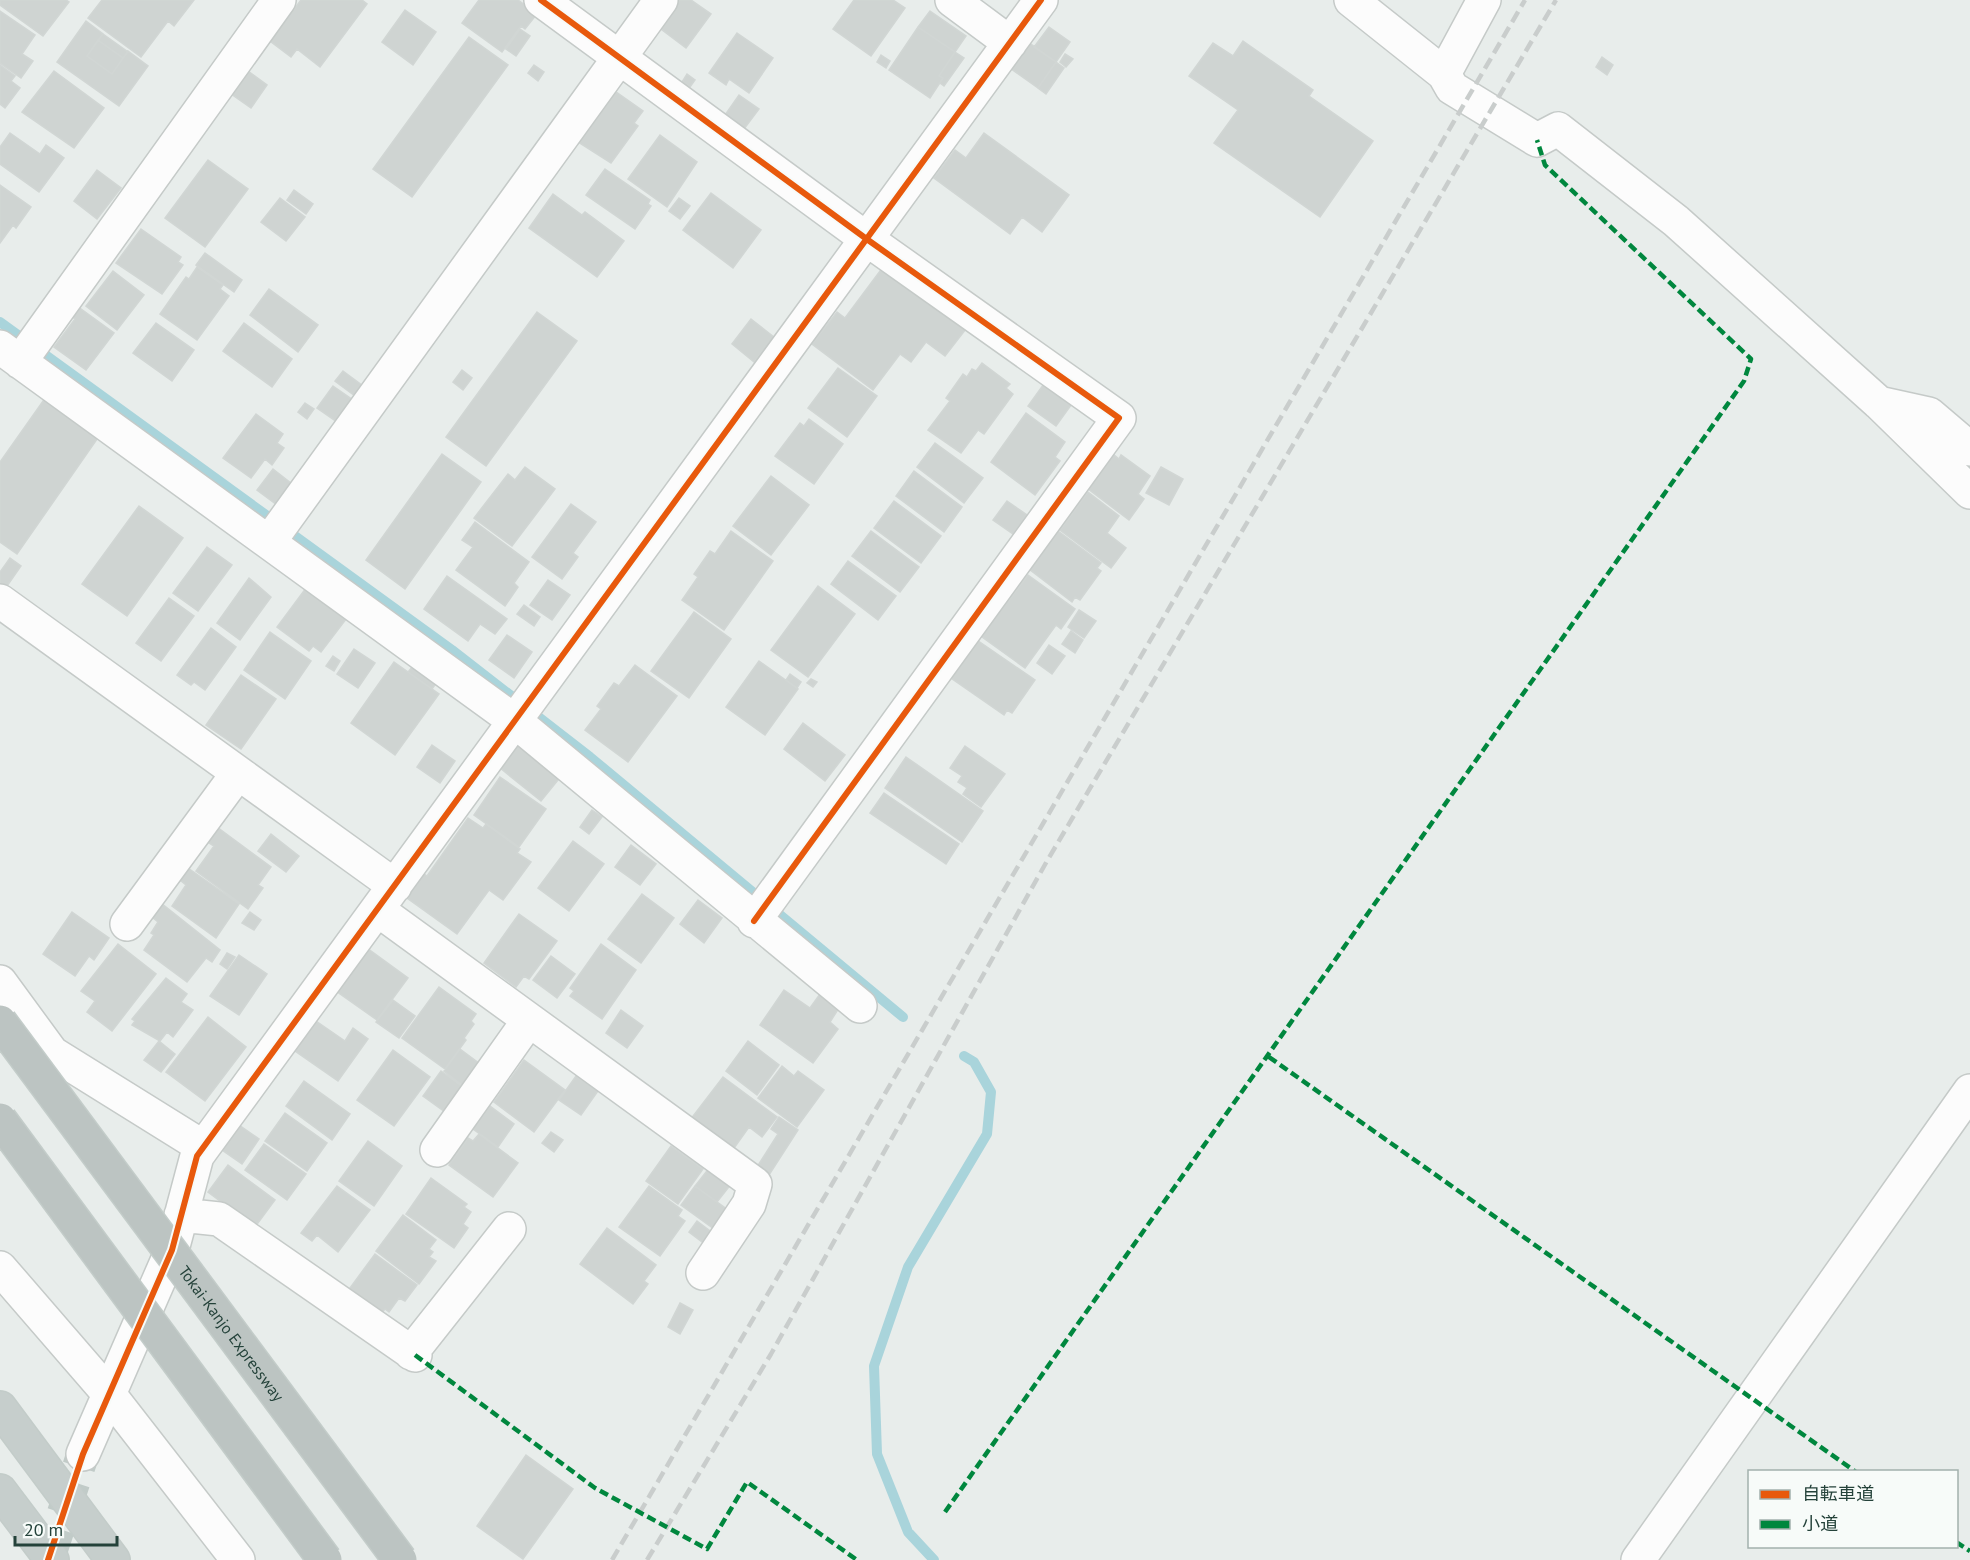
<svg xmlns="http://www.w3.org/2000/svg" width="1970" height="1560" font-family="'PT Sans','Noto Sans JP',sans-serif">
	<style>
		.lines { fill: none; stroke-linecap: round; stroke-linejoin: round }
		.stream { stroke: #a9d4db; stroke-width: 10 }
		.building { fill: #cfd4d2; stroke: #d1d6d4; stroke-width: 1.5 }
		.minor-tunnel { stroke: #c1cbc8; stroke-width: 33; stroke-dasharray: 33 16; stroke-linecap: butt }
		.minor-casing { stroke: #c5cac8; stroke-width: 36 }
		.trunk-casing { stroke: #c3ccc9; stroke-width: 36 }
		.minor { stroke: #fcfcfc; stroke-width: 33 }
		.trunk { stroke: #c6cecc; stroke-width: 33 }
		.rail { stroke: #c9cdcc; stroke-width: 4.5; stroke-dasharray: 12 6; stroke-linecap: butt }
		.motorway-bridge-casing { stroke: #c3ccc9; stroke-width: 36; stroke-linecap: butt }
		.motorway-bridge { stroke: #bcc4c2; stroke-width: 33 }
		.quiet { stroke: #00873e; stroke-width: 4.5; stroke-dasharray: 9 4.5; stroke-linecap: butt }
		.cycleway-casing { stroke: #f7fbf9; stroke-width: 10 }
		.cycleway { stroke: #e8590c; stroke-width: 6 }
		.labels { text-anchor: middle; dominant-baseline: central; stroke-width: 6; stroke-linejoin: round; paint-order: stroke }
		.street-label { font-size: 16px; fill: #24423a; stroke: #f7fbf9 }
	</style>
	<rect width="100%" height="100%" fill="#e8edeb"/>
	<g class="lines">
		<!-- stream -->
		<path class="stream" d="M0 322 452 650 590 757 903 1017
			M934 1560 908 1532 877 1454 874 1366 908 1267 987 1134 991 1092 974 1062 964 1056"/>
	</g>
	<!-- building -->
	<path class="building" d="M0 0H66L69 2 43 36 0 5Z
		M102 0H194L174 26 168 21 141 57 88 18Z
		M301 0H362L367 4 320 67 297 49 291 57 270 41Z
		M479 0H518L537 14 525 29 521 26 502 52 462 23Z
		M676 0H691L711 14 686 48 657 26Z
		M854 0H893L905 8 871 56 833 29Z
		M405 10 436 32 413 65 382 42Z
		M0 11 35 35 22 54 33 61 21 78 0 63Z
		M930 11 966 36 955 52 918 27Z
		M86 21 103 34 87 56 112 74 128 51 148 66 119 106 57 62Z
		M918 27 955 52 939 76 943 78 930 98 889 70Z
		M1049 27 1070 42 1056 62 1034 47Z
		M520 29 530 36 516 56 506 49Z
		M737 33 773 58 749 93 729 79 726 85 709 73Z
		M103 34 128 52 123 58 98 40Z
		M469 37 508 65 412 197 373 169Z
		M98 40 123 58 112 74 87 56Z
		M1243 41 1313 90 1309 96 1373 141 1320 217 1214 143 1238 110 1189 76 1213 43 1233 56Z
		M1028 42 1056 62 1038 88 1010 68Z
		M955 52 964 58 944 86 940 83 943 78 939 76Z
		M1065 54 1073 59 1066 67 1060 62Z
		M881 55 890 61 886 68 877 62Z
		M1602 57 1613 65 1607 75 1596 67Z
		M1056 62 1064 68 1046 94 1038 88Z
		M0 65 15 76 11 81 20 88 5 108 0 104Z
		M534 65 544 72 538 81 528 73Z
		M244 68 267 85 251 108 227 91Z
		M54 71 104 108 74 148 22 112Z
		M687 74 695 80 690 87 682 82Z
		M612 89 643 111 634 123 638 126 611 163 575 140Z
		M739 95 759 109 744 129 725 115Z
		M10 133 40 154 46 145 64 158 39 192 0 164V147Z
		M984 133 1069 195 1042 232 1022 217 1010 234 934 178 955 150 966 158Z
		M660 135 697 162 667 207 628 179Z
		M208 160 248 189 205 247 165 218Z
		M605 169 650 200 648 204 651 206 635 229 586 195Z
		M97 170 121 188 97 219 74 201Z
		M0 185 31 207 16 228 13 225 0 243Z
		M294 190 313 204 306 214 287 200Z
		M711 193 761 230 733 268 683 230Z
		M553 194 582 215 585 212 624 241 597 277 529 228Z
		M280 198 305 217 286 241 261 222Z
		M679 198 690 206 680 219 669 211Z
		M141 229 181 257 178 262 183 265 162 294 116 263Z
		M205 253 242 280 234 292 196 265Z
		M197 267 223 285 220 289 229 296 197 340 160 314 186 277 189 279Z
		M883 267 966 329 945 356 926 342 911 362 900 354 873 390 812 344 837 312 845 318Z
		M113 271 144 295 117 330 86 306Z
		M269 289 318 325 298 352 250 315Z
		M77 306 114 333 86 370 54 347 75 319 70 315Z
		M537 312 577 341 486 466 446 437Z
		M751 319 774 337 754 362 732 344Z
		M156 323 194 350 172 381 133 353Z
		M244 323 292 359 272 387 223 351Z
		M982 363 1010 384 1006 388 1013 394 984 434 978 430 961 453 928 430 950 401 946 398 963 374 967 377 972 369 976 371Z
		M838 368 877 396 847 437 808 408Z
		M462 370 472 378 463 390 453 382Z
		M343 371 363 386 355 396 335 381Z
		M1046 381 1074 401 1056 426 1028 406Z
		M333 386 353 400 337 422 317 408Z
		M48 394 102 432 17 554 0 542V462Z
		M305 403 314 409 307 419 298 412Z
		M1026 413 1065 442 1055 457 1060 461 1035 495 991 462Z
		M256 414 283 434 277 443 284 448 272 465 265 459 251 478 223 458Z
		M809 419 843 444 814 484 775 456 800 423 804 426Z
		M935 443 983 478 964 503 917 467Z
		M442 454 481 482 405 589 366 560Z
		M1113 454 1119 459 1121 455 1150 476 1138 494 1144 499 1129 520 1087 488Z
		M525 467 555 489 512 546 474 518 508 474 515 480Z
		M1161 467 1183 479 1169 505 1146 493Z
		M273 469 292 484 277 505 257 490Z
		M914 471 962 507 944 532 896 496Z
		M771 476 809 505 771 555 733 526Z
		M1088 492 1119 516 1107 533 1126 548 1111 568 1060 530Z
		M894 501 941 536 921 563 874 528Z
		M1007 501 1027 515 1013 534 993 520Z
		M571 504 596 522 573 553 578 557 562 579 532 557Z
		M139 506 183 538 127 616 82 584Z
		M475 522 529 562 514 583 518 587 505 606 456 570 473 547 462 540Z
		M731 531 773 561 724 630 682 600 698 577 694 574 710 551 715 554Z
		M871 531 919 567 900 592 852 556Z
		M1058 531 1101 563 1097 568 1101 571 1080 600 1075 597 1072 602 1029 569Z
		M207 547 232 565 198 611 173 593Z
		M10 558 21 566 5 589 0 585V572Z
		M848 561 896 596 878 620 831 584Z
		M1028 575 1075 609 1061 629 1056 625 1025 668 978 634 1005 597 1009 600Z
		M447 576 507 619 495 634 480 624 468 641 424 609Z
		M249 578 271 597 240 640 217 623Z
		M548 580 570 595 552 620 530 605Z
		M309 584 350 614 321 652 313 646 309 651 277 627Z
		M818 586 855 614 808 677 771 650Z
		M169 598 194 616 161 661 136 643Z
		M524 605 540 617 534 626 517 614Z
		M1079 610 1096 621 1084 638 1068 627Z
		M694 612 731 639 689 698 651 671Z
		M211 628 236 647 205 690 194 682 191 685 177 675Z
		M1071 631 1083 640 1075 653 1062 644Z
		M270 632 311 661 285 699 244 670Z
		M507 635 532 652 514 678 489 660Z
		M974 638 1035 680 1012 713 1007 710 1004 715 948 676Z
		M1049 645 1065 656 1052 674 1037 663Z
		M354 649 375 663 358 688 337 674Z
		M333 656 340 661 334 671 326 666Z
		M417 661 440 678 432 689 408 672Z
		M759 661 798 689 765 735 726 707Z
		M394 662 439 694 395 755 351 723Z
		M635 665 677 696 628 762 585 730 601 709 597 706 614 683 619 686Z
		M790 674 801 682 797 688 786 680Z
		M241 675 276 699 241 749 206 725Z
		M811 679 817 682 813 687 807 683Z
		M803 723 845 755 825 781 784 749Z
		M521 742 562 775 541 801 500 768Z
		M432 745 455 761 440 783 417 767Z
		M965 746 1005 774 981 807 963 794 967 788 958 782 962 776 950 768Z
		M906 757 983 811 962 842 885 788Z
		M500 777 546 809 519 847 474 815Z
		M884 793 959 844 946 864 870 813Z
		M592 810 602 817 589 834 580 827Z
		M468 818 483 828 486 824 520 849 517 853 531 862 503 900 489 890 457 934 407 898 424 874 427 876Z
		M217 827 271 867 258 885 263 888 248 909 196 871 214 846 206 841Z
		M271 834 299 856 286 872 258 851Z
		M573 841 604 864 569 911 538 888Z
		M631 845 656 864 640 885 615 867Z
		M188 868 239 904 216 938 172 906 186 885 180 880Z
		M642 894 674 918 641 963 608 939Z
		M698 900 722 918 704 943 680 924Z
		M161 903 220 950 212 962 206 958 187 982 144 950 154 935 151 933 158 922 152 917Z
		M72 912 109 938 94 960 89 956 75 976 43 954Z
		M250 912 261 920 254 930 242 923Z
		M519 914 557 941 529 979 524 976 516 987 484 963Z
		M118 944 156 974 112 1031 87 1012 95 1001 81 991Z
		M601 944 636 970 602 1019 570 996 574 991 570 988Z
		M367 948 408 978 377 1020 336 991Z
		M227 953 235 957 227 969 220 964Z
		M239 955 267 974 239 1015 210 996Z
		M551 956 575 974 557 998 533 980Z
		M166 978 187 994 181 1002 193 1010 173 1037 167 1032 160 1041 132 1025 135 1021 132 1019Z
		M439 987 476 1014 471 1021 474 1024 464 1038 466 1040 445 1069 402 1038Z
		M784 990 810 1008 820 994 839 1008 830 1022 838 1029 813 1063 760 1025Z
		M393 1000 415 1016 399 1038 376 1022Z
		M621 1010 643 1026 627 1048 606 1033Z
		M208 1017 246 1047 205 1101 166 1072Z
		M316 1021 345 1041 353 1028 368 1039 338 1081 295 1051Z
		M159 1041 175 1054 161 1072 144 1060Z
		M748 1041 779 1065 757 1095 726 1071Z
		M460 1049 480 1064 463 1086 444 1071Z
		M393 1050 430 1077 394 1126 357 1100Z
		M524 1060 565 1090 534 1132 494 1102Z
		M782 1066 794 1076 798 1071 824 1090 797 1127 758 1098Z
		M441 1071 463 1087 445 1112 423 1096Z
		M576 1076 598 1091 581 1115 559 1100Z
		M723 1077 777 1117 762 1137 749 1127 732 1151 690 1120Z
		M304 1081 350 1114 332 1140 286 1106Z
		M490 1106 514 1124 498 1147 473 1129Z
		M285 1113 327 1143 307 1171 265 1141Z
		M779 1117 798 1130 769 1175 757 1167 778 1134 771 1129Z
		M239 1125 259 1139 242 1164 222 1150Z
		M551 1132 563 1140 554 1152 542 1143Z
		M479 1134 518 1163 493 1197 449 1165 468 1138 473 1141Z
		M368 1141 402 1166 374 1206 339 1181Z
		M264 1144 306 1174 287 1200 245 1170Z
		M671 1146 703 1169 678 1204 646 1181Z
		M228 1165 275 1200 255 1227 208 1192Z
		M710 1167 732 1183 717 1202 695 1186Z
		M431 1178 467 1204 464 1207 471 1212 463 1224 468 1228 454 1248 406 1214Z
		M337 1186 370 1210 338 1252 317 1235 312 1241 301 1233Z
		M649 1186 682 1210 678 1216 685 1221 660 1256 619 1227Z
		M695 1186 728 1210 714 1229 681 1205Z
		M403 1215 436 1240 429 1249 433 1252 429 1257 436 1261 419 1284 376 1251Z
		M697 1221 714 1234 706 1245 689 1232Z
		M607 1228 656 1265 644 1281 648 1284 633 1304 580 1264Z
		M375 1254 417 1285 405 1301 399 1298 389 1312 385 1309 379 1316 347 1292Z
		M680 1303 693 1310 680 1334 668 1327Z
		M526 1455 573 1489 523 1559 477 1526Z"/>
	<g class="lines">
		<!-- minor-tunnel -->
		<path class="minor-tunnel" d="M48 1560 83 1454"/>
		<defs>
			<path id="minor" d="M541 0 868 240 1119 418 754 921
				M952 0 1010 43
				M1351 0 1444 74 1452 88 1537 140 1558 129 1676 221 1879 403 1970 492
				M1444 74 1484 0
				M0 347 516 722 860 1006
				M20 362 279 0
				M1879 403 1929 414 1970 449
				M269 542 661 0
				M0 601 395 886
				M378 910 755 1184 749 1204 703 1273
				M127 924 238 773
				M0 982 52 1053 203 1147
				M437 1150 529 1020
				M181 1215 219 1219 415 1355
				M0 1268 109 1394 238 1560
				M411 1353 509 1229
				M83 1454 172 1250 197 1156 1041 0
				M1638 1560 1970 1091"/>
			<path id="trunk" d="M0 1408 113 1560
				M0 1491 52 1560"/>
		</defs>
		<!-- minor casing -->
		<use href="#minor" class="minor-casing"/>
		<!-- trunk casing -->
		<use href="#trunk" class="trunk-casing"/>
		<!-- minor -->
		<use href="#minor" class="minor"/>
		<!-- trunk -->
		<use href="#trunk" class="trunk"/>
		<!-- rail -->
		<path class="rail" d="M612 1560 1525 0
			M647 1560 771 1354 1047 861 1556 0"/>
		<defs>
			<g id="motorway-bridge">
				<path id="s1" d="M0 1022 400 1560"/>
				<path d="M0 1120 325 1560"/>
			</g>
		</defs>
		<!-- motorway-bridge casing -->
		<use href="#motorway-bridge" class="motorway-bridge-casing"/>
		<!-- motorway-bridge -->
		<use href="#motorway-bridge" class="motorway-bridge"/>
		<!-- quiet -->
		<path class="quiet" d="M1269 1057 1856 1472
			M415 1355 595 1488 707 1549 747 1482 857 1560
			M945 1512 1744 381 1751 359 1545 165 1537 140
			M1956 1542 1970 1551"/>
		<defs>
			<path id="cycleway" d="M541 0 868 240 1119 418 754 921
				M48 1560 83 1454 172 1250 197 1156 1041 0"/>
		</defs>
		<!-- cycleway casing -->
		<use href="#cycleway" class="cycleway-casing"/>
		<!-- cycleway -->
		<use href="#cycleway" class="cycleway"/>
	</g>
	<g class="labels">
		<!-- street labels -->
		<g class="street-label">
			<text stroke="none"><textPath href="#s1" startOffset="388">Tokai-Kanjo Expressway</textPath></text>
		</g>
	</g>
	<!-- legend -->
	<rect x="1748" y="1470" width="210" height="78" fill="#f7fbf9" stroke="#a3b1ad" stroke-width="1.5"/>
	<rect x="1760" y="1490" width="30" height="9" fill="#e8590c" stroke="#a3b1ad" stroke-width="1.5"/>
	<text x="1802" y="1500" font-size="18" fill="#24423a">自転車道</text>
	<rect x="1760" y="1520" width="30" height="9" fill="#00873e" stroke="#a3b1ad" stroke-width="1.5"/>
	<text x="1802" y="1530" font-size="18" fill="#24423a">小道</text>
	<!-- scale -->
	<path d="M15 1536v9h102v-9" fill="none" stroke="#24423a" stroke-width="3"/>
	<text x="24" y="1536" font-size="18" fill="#24423a" stroke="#f7fbf9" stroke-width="4.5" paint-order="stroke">20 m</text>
</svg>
